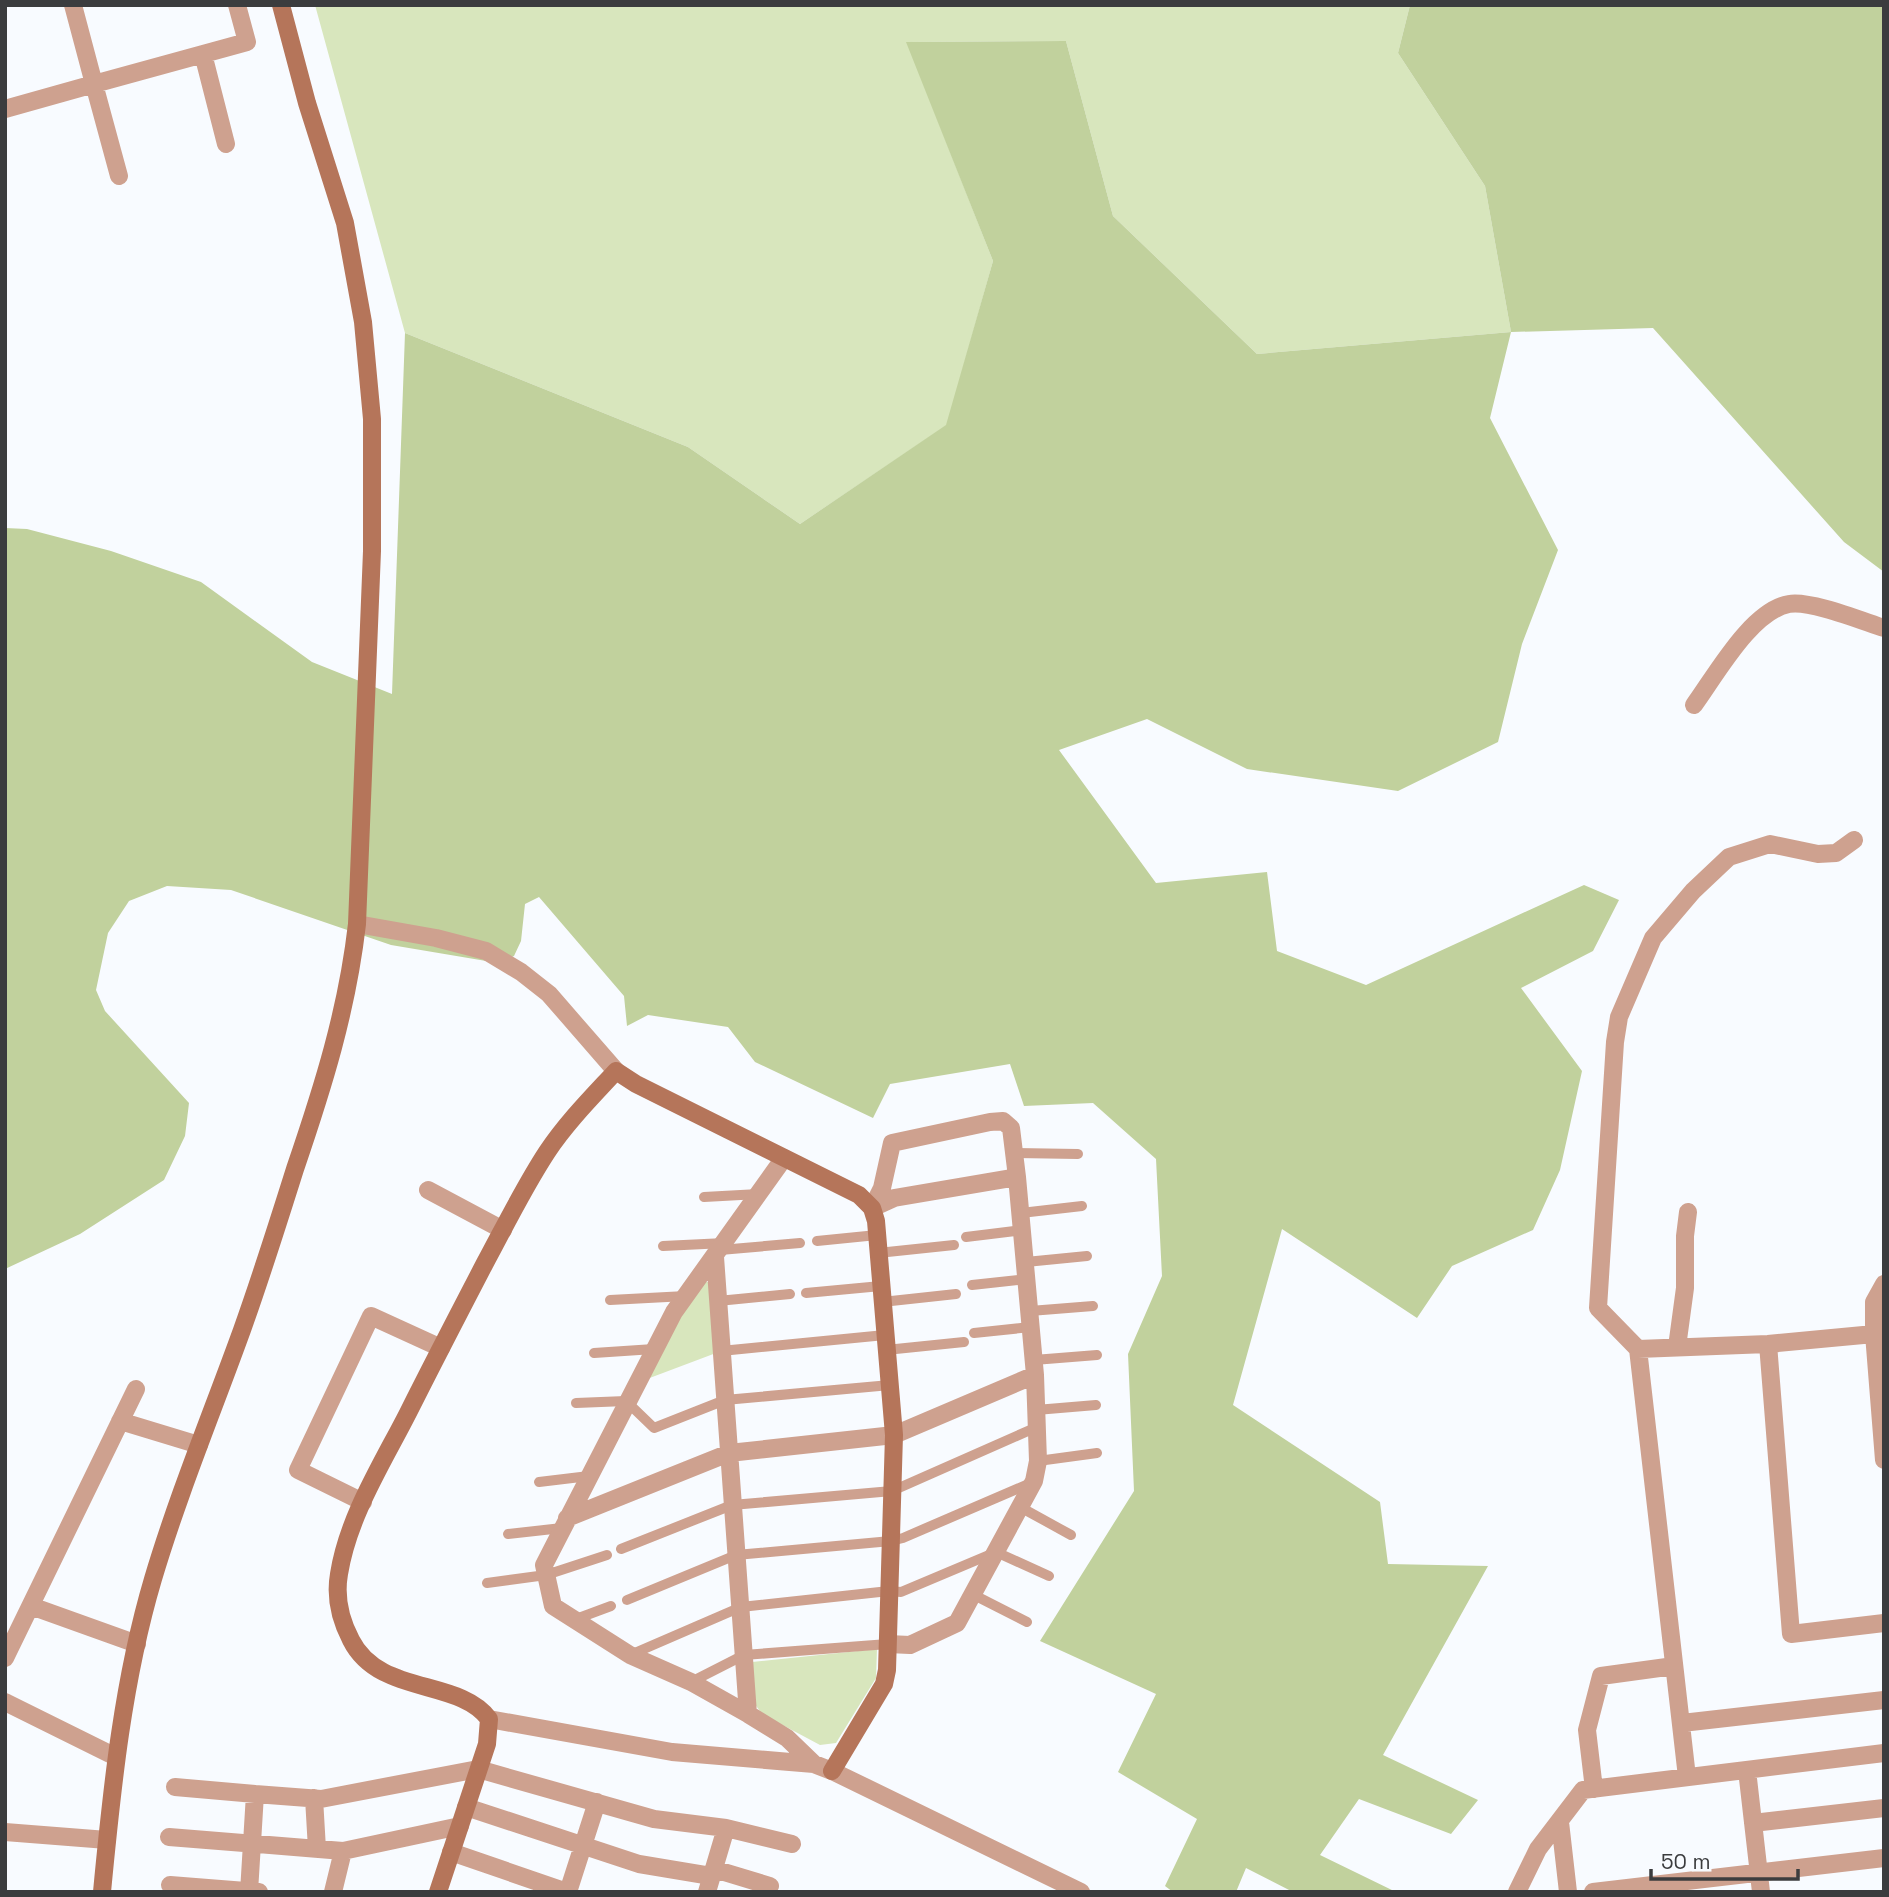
<svg xmlns="http://www.w3.org/2000/svg" width="1889" height="1897" font-family="'Space Grotesk',sans-serif">
	<style>
		.green { fill: #d8e6bd }
		.forest { fill: #c1d19d }
		.lines { fill: none; stroke-linecap: round; stroke-linejoin: round }
		.lane { stroke: #cea18f; stroke-width: 10 }
		.street { stroke: #cea18f; stroke-width: 18 }
		.secondary { stroke: #b5755a; stroke-width: 18 }
	</style>
	<rect width="100%" height="100%" fill="#f8fbff"/>
	<!-- green -->
	<path class="green" d="M315 5H1410L1398 53 1485 186 1511 332 1257 354 1113 216 1066 41 907 42 993 261 947 425 800 524 688 447 405 333Z
		M701 1282H712L716 1353 647 1379 679 1314Z
		M877 1649 876 1678 836 1743 820 1745 762 1714 754 1703 752 1662Z"/>
	<!-- forest -->
	<path class="forest" d="M1410 5H1884V572L1844 542 1653 328 1511 332 1490 418 1558 550 1522 644 1498 742 1398 791 1247 769 1147 719 1059 750 1156 883 1267 872 1277 951 1366 985 1584 885 1619 900 1593 951 1521 988 1582 1071 1560 1170 1533 1230 1452 1266 1417 1318 1282 1229 1233 1405 1380 1502 1388 1564 1488 1566 1383 1755 1478 1800 1451 1834 1359 1799 1320 1855 1396 1892H1293L1246 1868 1236 1892H1173L1165 1886 1197 1819 1118 1772 1156 1694 1040 1641 1134 1491 1128 1354 1162 1276 1156 1159 1093 1103 1024 1106 1010 1064 890 1084 873 1118 755 1062 728 1027 648 1015 627 1026 624 996 539 897 525 904 521 941 514 956 498 963 391 945 231 890 167 886 129 901 108 933 96 990 105 1011 189 1103 185 1136 164 1180 80 1234 5 1269V528L27 529 111 551 201 582 312 662 392 694 405 333 688 447 800 524 946 425 993 261 906 42 1066 41 1113 216 1257 354 1511 332 1485 186 1398 53Z"/>
	<g class="lines">
		<!-- lane -->
		<path class="lane" d="M1014 1153 1078 1154
			M704 1197 759 1194
			M1021 1213 1082 1206
			M966 1237 1023 1230
			M817 1241 877 1235
			M663 1246 725 1243
			M720 1250 800 1243
			M878 1253 954 1245
			M1026 1262 1087 1256
			M972 1285 1027 1279
			M806 1293 881 1286
			M610 1300 686 1296
			M718 1301 790 1294
			M882 1302 956 1294
			M1030 1311 1093 1306
			M974 1333 1031 1327
			M886 1350 964 1342
			M721 1351 885 1335
			M594 1353 654 1349
			M1034 1360 1097 1355
			M576 1403 626 1401 654 1428 725 1400 890 1385
			M1036 1410 1096 1405
			M1038 1461 1097 1453
			M539 1482 589 1476
			M1020 1507 1071 1535
			M508 1534 562 1528
			M621 1549 732 1505 892 1491 1037 1427
			M487 1583 546 1575 607 1555
			M972 1594 1027 1622
			M627 1600 736 1555 891 1541 903 1538 1033 1482
			M576 1619 611 1606
			M630 1655 741 1607 889 1591 901 1592 996 1552 1049 1576
			M691 1682 744 1655 888 1644"/>
		<!-- street -->
		<path class="street" d="M203 54 226 144
			M5 109 94 84 73 5
			M119 176 94 84 247 42 237 5
			M1694 705C1716 675 1751 611 1789 604 1810 600 1862 621 1884 628
			M357 924 436 938 486 951 521 972 549 994 616 1071
			M784 1158 674 1312 544 1565 553 1606 630 1655 691 1682 748 1714 787 1738 814 1764
			M428 1190 503 1230
			M872 1208 894 1198 1017 1177 1035 1375 1038 1461 1034 1481 957 1623 910 1645 888 1644
			M872 1208 882 1188 892 1143 990 1122 1003 1121 1011 1128 1017 1177
			M715 1257 748 1714
			M1874 1334V1302L1884 1284
			M1768 1344 1791 1634 1884 1623
			M1677 1347 1685 1288V1236L1688 1212
			M1638 1349 1768 1344 1874 1334 1884 1460
			M120 1421 199 1445
			M363 1502 298 1470 371 1316 441 1348
			M567 1518 729 1453 894 1435 1035 1375
			M31 1606 137 1644
			M5 1658 136 1389
			M5 1702 116 1757
			M489 1719 672 1752 814 1764 832 1771 1081 1892
			M1682 1723 1884 1700
			M1747 1770 1761 1892
			M1687 1777 1638 1349 1598 1308 1615 1042 1619 1017 1653 938 1693 891 1729 857 1770 844 1818 854 1836 853 1854 840
			M175 1787 255 1794
			M1594 1789 1587 1730 1601 1676 1674 1666
			M314 1798 317 1849
			M466 1807 639 1864 711 1876
			M1560 1822 1568 1892
			M1753 1823 1884 1808
			M726 1828 792 1844
			M5 1832 107 1840
			M169 1837 343 1851 460 1826
			M451 1852 567 1892
			M714 1869 770 1886
			M170 1885 259 1892
			M249 1892 255 1794 321 1799 478 1769 654 1819 726 1828 707 1892
			M333 1892 343 1851
			M568 1892 597 1802
			M1517 1892 1538 1849 1583 1790 1884 1753
			M1593 1892 1884 1858"/>
		<!-- secondary -->
		<path class="secondary" d="M102 1892C112 1787 123 1680 153 1579 178 1495 212 1413 242 1330 261 1277 278 1223 295 1169 323 1087 347 1011 357 924L372 551V419L363 322 345 223 307 103 281 5
			M438 1892 487 1744 489 1719C459 1678 379 1696 351 1640 340 1619 335 1597 339 1574 348 1517 382 1464 408 1413 433 1363 459 1313 485 1263 505 1226 524 1187 547 1152 567 1122 592 1097 616 1071L636 1084 859 1195 872 1208 876 1221 894 1435 887 1670 884 1684 832 1771"/>
	</g>
	<!-- border -->
	<rect width="1889" height="1897" fill="none" stroke="#3b3c3e" stroke-width="14"/>
	<!-- scale -->
	<path d="M1651 1869v10h147v-10" fill="none" stroke="#3b3c3e" stroke-width="3.5"/>
	<text x="1661" y="1869" font-size="21" fill="#3b3c3e" stroke="#f8fbff" stroke-width="5" paint-order="stroke">50 m</text>
</svg>
